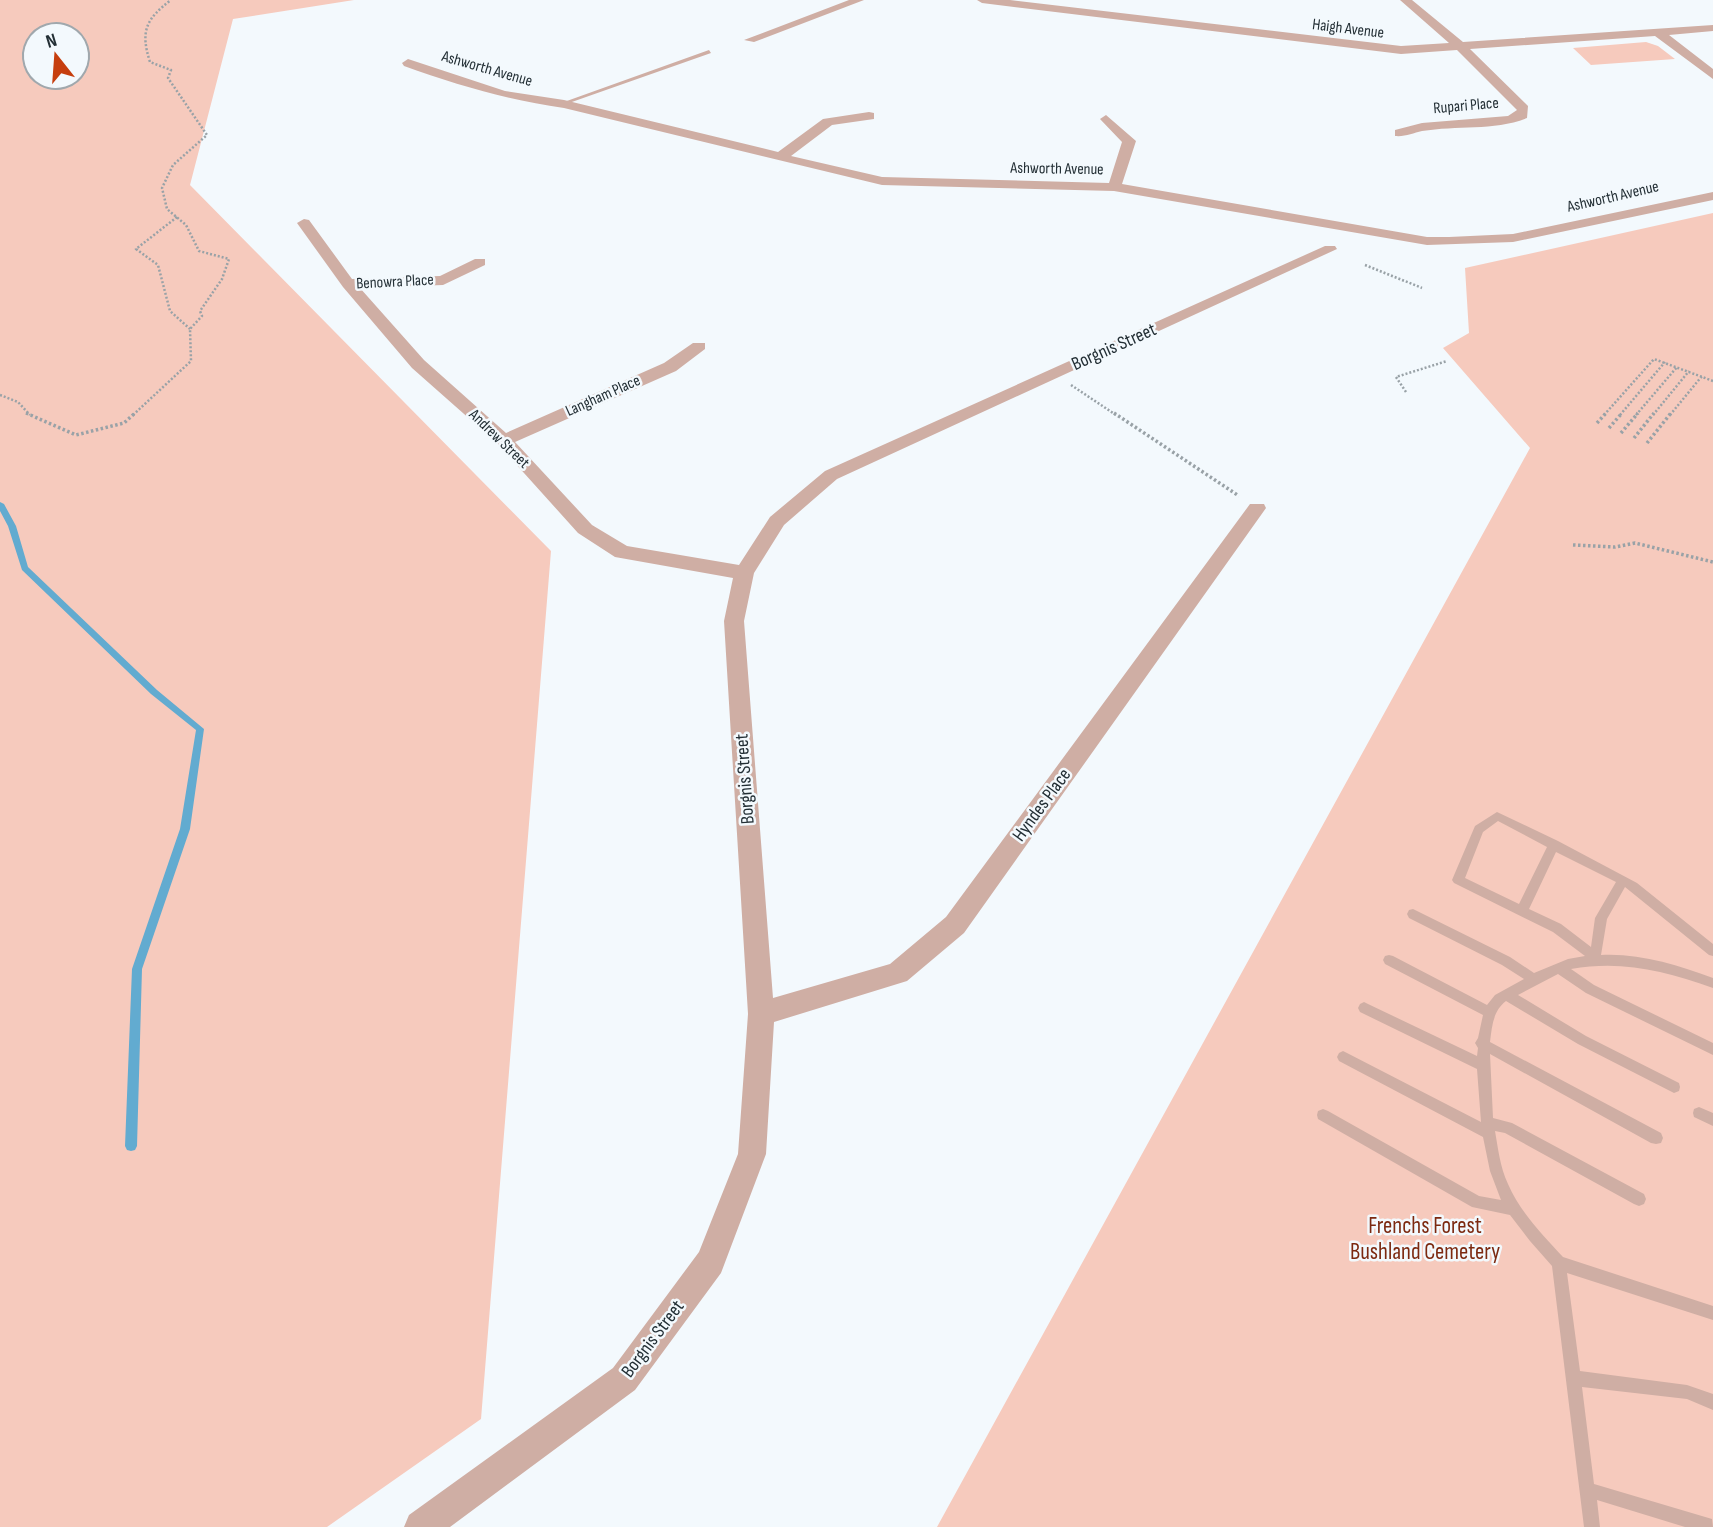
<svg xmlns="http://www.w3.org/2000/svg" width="1713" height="1527" font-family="'Sofia Sans Condensed',sans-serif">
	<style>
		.green { fill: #f6cabd; fill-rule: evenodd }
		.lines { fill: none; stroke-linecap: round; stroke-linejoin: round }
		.stream { fill: #62abd0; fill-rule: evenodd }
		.path-far1 { stroke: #99a2a7; stroke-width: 2.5; stroke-dasharray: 2 2; stroke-linecap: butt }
		.path { stroke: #99a2a7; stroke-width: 3.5; stroke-dasharray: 2.5 2.5; stroke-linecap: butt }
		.lane { fill: #cfaea4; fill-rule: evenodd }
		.street { fill: #cfaea4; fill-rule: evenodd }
		.labels { text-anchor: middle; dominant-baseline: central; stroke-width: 5; stroke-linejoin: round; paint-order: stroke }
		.far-street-label { font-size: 16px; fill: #232f35; stroke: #f3f9fd }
		.street-label { font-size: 19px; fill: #232f35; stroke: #f3f9fd }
		.near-park-label { font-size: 23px; fill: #7c2910; stroke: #f3f9fd }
	</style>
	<rect width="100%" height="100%" fill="#f3f9fd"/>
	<!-- green -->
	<path class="green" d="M0 0H354L233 19 190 185 551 551 481 1419 327 1527H0ZM35 35H77V77H35Z
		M1646 42 1658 46 1675 59 1591 65 1573 48Z
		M1713 213V1527H937L1530 448 1443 348 1469 333 1465 268Z"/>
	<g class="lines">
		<!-- stream -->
		<path class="stream" d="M0 502 4 504 16 526 28 567 157 690 204 729 190 829 142 969 137 1146 135 1150 131 1151 127 1150 125 1146 132 969 180 829 196 730 151 694 22 570 8 526 0 511Z"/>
		<!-- path-far1 -->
		<path class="path-far1" d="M177 217 136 249 158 265 170 311 190 329
			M1365 265 1422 288
			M1071 385 1116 415
			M1406 392 1396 377 1447 361
			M0 395 18 402 30 415
			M133 415 191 361 190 329 202 316 200 311 222 279 229 259 199 251 186 225 167 209 162 188 173 165 207 135 168 78 171 70 150 62C140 31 146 19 171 0
			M1604 415 1654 359 1713 381
			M1620 415 1665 362
			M1636 415 1677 367
			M1653 415 1689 371
			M1670 415 1702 376"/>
		<!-- path -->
		<path class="path" d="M26 413 76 435 124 423 135 413
			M1114 413 1239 496
			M1597 423 1606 413
			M1609 428 1622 413
			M1621 433 1638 413
			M1634 438 1654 413
			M1647 443 1671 413
			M1573 545 1615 547 1635 543 1713 562"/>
		<!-- lane -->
		<path class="lane" d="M709 50 711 53 569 103 564 102Z
			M1497 812 1558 841 1637 883 1713 944V956L1709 955 1625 887 1607 919 1601 955C1640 953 1677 965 1713 978V988C1664 971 1623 960 1571 969L1594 985 1713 1043V1055L1586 993 1558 974 1518 995 1586 1036 1679 1083 1680 1087 1679 1091 1674 1093 1578 1044 1506 1001C1493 1011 1492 1026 1490 1042L1661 1133 1663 1138 1661 1143 1656 1144 1651 1143 1490 1054 1493 1118 1512 1123 1644 1194 1646 1199 1644 1204 1639 1206 1634 1204 1505 1133 1495 1131C1498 1148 1500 1167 1508 1184 1520 1212 1543 1235 1563 1257L1713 1306V1320L1567 1273 1580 1371 1687 1385 1713 1394V1410L1687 1399 1582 1387 1594 1484 1712 1519 1713 1527H1685L1597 1500 1600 1527H1584L1552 1266 1530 1241 1510 1215 1472 1207 1318 1119 1317 1115 1318 1111 1323 1109 1328 1111 1479 1196 1501 1200 1490 1171 1483 1137 1339 1061 1337 1057 1339 1053 1343 1051 1347 1053 1481 1122 1477 1069 1360 1012 1358 1008 1360 1004 1364 1002 1368 1004 1477 1056 1478 1048 1475 1043 1478 1038 1483 1015 1385 964 1383 960 1385 956 1389 955 1393 956 1487 1005 1495 995 1524 979 1502 965 1409 918 1407 914 1409 910 1413 909 1510 957 1534 973 1568 959 1585 956 1553 932 1454 883 1452 880 1475 826ZM1498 821 1547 847 1519 904 1465 878 1483 832ZM1556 852 1616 882 1595 918 1591 947 1561 924 1529 909Z
			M1699 1107 1713 1113V1126L1694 1117 1693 1113 1694 1109Z"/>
		<!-- street -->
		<path class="street" d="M849 0H864L754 42 744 40Z
			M977 0H1010L1401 46 1449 43 1400 0H1412L1463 42 1713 25V31L1669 35 1713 69V79L1655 36 1470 49 1528 106 1527 118C1494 131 1457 125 1422 131 1413 133 1405 137 1395 136V130L1422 123 1508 116 1517 110 1457 50 1401 54 982 3Z
			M408 59 505 91 564 100 778 152 823 119 869 112 874 113V119L832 125 791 156 882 177 1109 183 1122 142 1100 119 1106 115 1136 141 1122 184 1427 237H1449L1513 234 1713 192V200L1513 242 1427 245 1114 191 882 185 564 108C508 100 457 85 404 66L402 63Z
			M304 219 309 220 352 279 440 276 475 259H485V265L443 285 360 288 424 360 506 433 664 363 693 343H705V349L676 371 515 442 592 525 627 546 739 565 770 517 825 471 1325 246H1335L1337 249 837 479 784 525 754 573 744 621 773 998 890 964 946 917 1250 504H1264L1266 508 964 933 907 981 774 1022 766 1154 721 1273 635 1390 450 1527H404L409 1515 613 1368 699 1252 738 1154 748 1014 724 621 733 578 615 557 578 533 498 444 412 368 343 287 297 223Z"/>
	</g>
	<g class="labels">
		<!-- far-street labels -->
		<g class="far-street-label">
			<text transform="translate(1348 29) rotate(7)">Haigh Avenue</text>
			<text transform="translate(487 69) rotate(16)">Ashworth Avenue</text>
			<text transform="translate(1466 106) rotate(-5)">Rupari Place</text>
			<text transform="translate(1057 169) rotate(1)">Ashworth Avenue</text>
			<text transform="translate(1613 197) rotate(-13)">Ashworth Avenue</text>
			<text transform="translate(395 282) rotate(-3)">Benowra Place</text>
			<text transform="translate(603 396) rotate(-24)">Langham Place</text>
			<text transform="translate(499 439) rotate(44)">Andrew Street</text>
		</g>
		<!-- street labels -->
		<g class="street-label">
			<text transform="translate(1114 347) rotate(-24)">Borgnis Street</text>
			<text transform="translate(745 779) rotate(-94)">Borgnis Street</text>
			<text transform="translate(1042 805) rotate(-54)">Hyndes Place</text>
			<text transform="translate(653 1339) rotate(-53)">Borgnis Street</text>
		</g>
		<!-- near-park labels -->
		<g class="near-park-label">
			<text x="1425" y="1226">Frenchs Forest<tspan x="1425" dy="26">Bushland Cemetery</tspan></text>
		</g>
	</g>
	<!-- north arrow -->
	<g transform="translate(56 56) rotate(343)"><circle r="33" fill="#f3f9fd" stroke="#a0a8ad" stroke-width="2"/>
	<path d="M0-5L12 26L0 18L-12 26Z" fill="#c63e0e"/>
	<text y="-10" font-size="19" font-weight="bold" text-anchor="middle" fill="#232f35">N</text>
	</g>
</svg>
